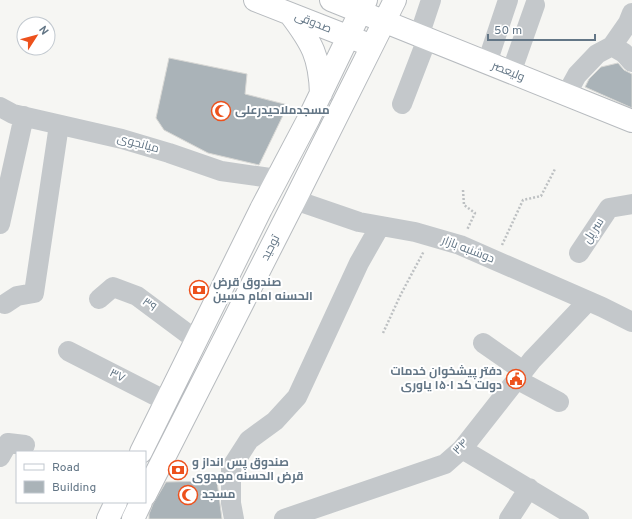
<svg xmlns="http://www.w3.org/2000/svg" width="632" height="519" font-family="Overpass,Cairo,sans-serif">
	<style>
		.building { fill: #aab3b8; stroke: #d8d8d5 }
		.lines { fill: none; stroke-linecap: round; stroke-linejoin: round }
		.major-casing { stroke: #b7bbbf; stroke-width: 24 }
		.path { stroke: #bdc0c2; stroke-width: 2.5; stroke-dasharray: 2 2; stroke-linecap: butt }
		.minor { stroke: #c4c8cb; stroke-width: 20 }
		.major { stroke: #fff; stroke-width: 22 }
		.labels { text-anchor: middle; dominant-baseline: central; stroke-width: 4; stroke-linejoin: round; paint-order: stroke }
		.street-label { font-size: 12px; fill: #637686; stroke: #fff }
		.poi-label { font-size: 12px; font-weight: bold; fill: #637686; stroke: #fff; text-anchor: start }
	</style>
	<rect width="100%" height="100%" fill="#f6f6f3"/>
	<!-- building -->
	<path class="building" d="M169 58 247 74 245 94 288 105 259 165 208 153 164 130 156 118Z
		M618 63 624 70 632 74V108L585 87 589 79 601 67Z
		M217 481 222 519H149V514L153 504 166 482Z"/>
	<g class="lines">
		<defs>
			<path id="major" d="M255 0 362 42
				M331 0 632 121
				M290 14C312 43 320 57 321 94
				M141 452 261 209 309 118 366 0
				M145 495 295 200 395 0
				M108 519 116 502
				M133 519 141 502"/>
		</defs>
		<!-- major casing -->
		<use href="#major" class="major-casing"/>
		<!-- path -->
		<path class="path" d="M463 190 464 205 475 213 467 230
			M502 245 523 200 541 196 555 169
			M383 333 401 294 424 251"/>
		<!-- minor -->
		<path class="minor" d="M419 36 431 0
			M612 46 624 53 632 62
			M487 63 508 0
			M511 73 535 5
			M566 95 577 75 597 54 612 46 628 23 632 13
			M402 104 427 39
			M0 107 13 114 122 139 169 153 221 171 277 179
			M295 200 359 222 415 232 460 245 602 307 632 322
			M0 224 24 116
			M579 253 609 208 632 204
			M99 299 113 287 137 296 196 340
			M5 304 17 296 34 293 59 125
			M483 343 523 371
			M68 351 166 401
			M516 379 559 402
			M462 449 579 519
			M0 457 8 443 25 445
			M234 519 231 503V468L249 440 275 421 297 397 359 263 380 226
			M284 519 445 464 462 449 532 360 588 301
			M509 519 529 488"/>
		<!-- major -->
		<use href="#major" class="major"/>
	</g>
	<!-- icons -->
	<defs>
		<symbol id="mosque-ring" viewBox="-11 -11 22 22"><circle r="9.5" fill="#fff" stroke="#ed511c" stroke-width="1.5"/><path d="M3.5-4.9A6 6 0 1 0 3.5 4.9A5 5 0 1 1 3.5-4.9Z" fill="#ed511c"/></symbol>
		<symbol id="bank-ring" viewBox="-11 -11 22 22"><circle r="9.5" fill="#fff" stroke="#ed511c" stroke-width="1.5"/><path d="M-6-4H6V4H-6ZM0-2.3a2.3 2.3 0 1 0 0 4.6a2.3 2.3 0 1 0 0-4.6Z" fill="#ed511c"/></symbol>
		<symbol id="civic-ring" viewBox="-11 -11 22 22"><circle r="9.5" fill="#fff" stroke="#ed511c" stroke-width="1.5"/><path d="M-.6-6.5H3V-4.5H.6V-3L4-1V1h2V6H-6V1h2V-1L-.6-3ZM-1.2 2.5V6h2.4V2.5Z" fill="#ed511c"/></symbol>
	</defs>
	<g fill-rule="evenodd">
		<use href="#mosque-ring" x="210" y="100" width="22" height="22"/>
		<use href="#bank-ring" x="188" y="279" width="22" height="22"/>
		<use href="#civic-ring" x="505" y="368" width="22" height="22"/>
		<use href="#bank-ring" x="167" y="459" width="22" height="22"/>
		<use href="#mosque-ring" x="177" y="484" width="22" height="22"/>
	</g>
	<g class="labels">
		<!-- street labels -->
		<g class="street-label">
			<text transform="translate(313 23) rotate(22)">صدوقی</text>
			<text transform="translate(508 72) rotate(22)">ولیعصر</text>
			<text transform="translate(138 144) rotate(15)">میانجوی</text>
			<text transform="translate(594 231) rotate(-57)">سر پل</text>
			<text transform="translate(271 248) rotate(-63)">توحید</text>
			<text transform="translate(468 250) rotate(21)">دوشنبه بازار</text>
			<text transform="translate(149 305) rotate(36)">۳۹</text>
			<text transform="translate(117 376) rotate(27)">۳۷</text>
			<text transform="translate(461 447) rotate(-48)">۳۴</text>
		</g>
		<!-- poi labels -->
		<g class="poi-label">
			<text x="235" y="111">مسجدملاحیدرعلی</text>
			<text x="213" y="283">صندوق قرض<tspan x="213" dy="14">الحسنه امام حسین</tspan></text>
			<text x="502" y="372" text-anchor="end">دفتر پیشخوان خدمات<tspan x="502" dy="14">دولت کد ۱۵۰۱ یاوری</tspan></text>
			<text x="192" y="463">صندوق پس انداز و<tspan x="192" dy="14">قرض الحسنه مهدوی</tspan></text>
			<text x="202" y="495">مسجد</text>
		</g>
	</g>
	<!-- legend -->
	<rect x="16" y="451" width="130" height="52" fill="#ffffff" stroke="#c1c8cf"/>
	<rect x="24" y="464" width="20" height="6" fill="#ffffff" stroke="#c1c8cf"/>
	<text x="52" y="471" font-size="12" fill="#637686">Road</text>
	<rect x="24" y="481" width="20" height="12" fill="#aab3b8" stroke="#c1c8cf"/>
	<text x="52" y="491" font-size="12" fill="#637686">Building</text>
	<!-- north arrow -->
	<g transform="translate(36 36) rotate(54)"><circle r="19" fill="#ffffff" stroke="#c1c8cf"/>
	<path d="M0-3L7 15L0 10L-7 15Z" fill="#ed511c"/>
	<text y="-6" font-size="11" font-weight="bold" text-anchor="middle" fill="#637686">N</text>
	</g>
	<!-- scale -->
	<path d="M488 34v6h107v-6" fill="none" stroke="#637686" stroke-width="2"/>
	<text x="494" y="34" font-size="12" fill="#637686" stroke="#ffffff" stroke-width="3" paint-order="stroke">50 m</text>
</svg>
